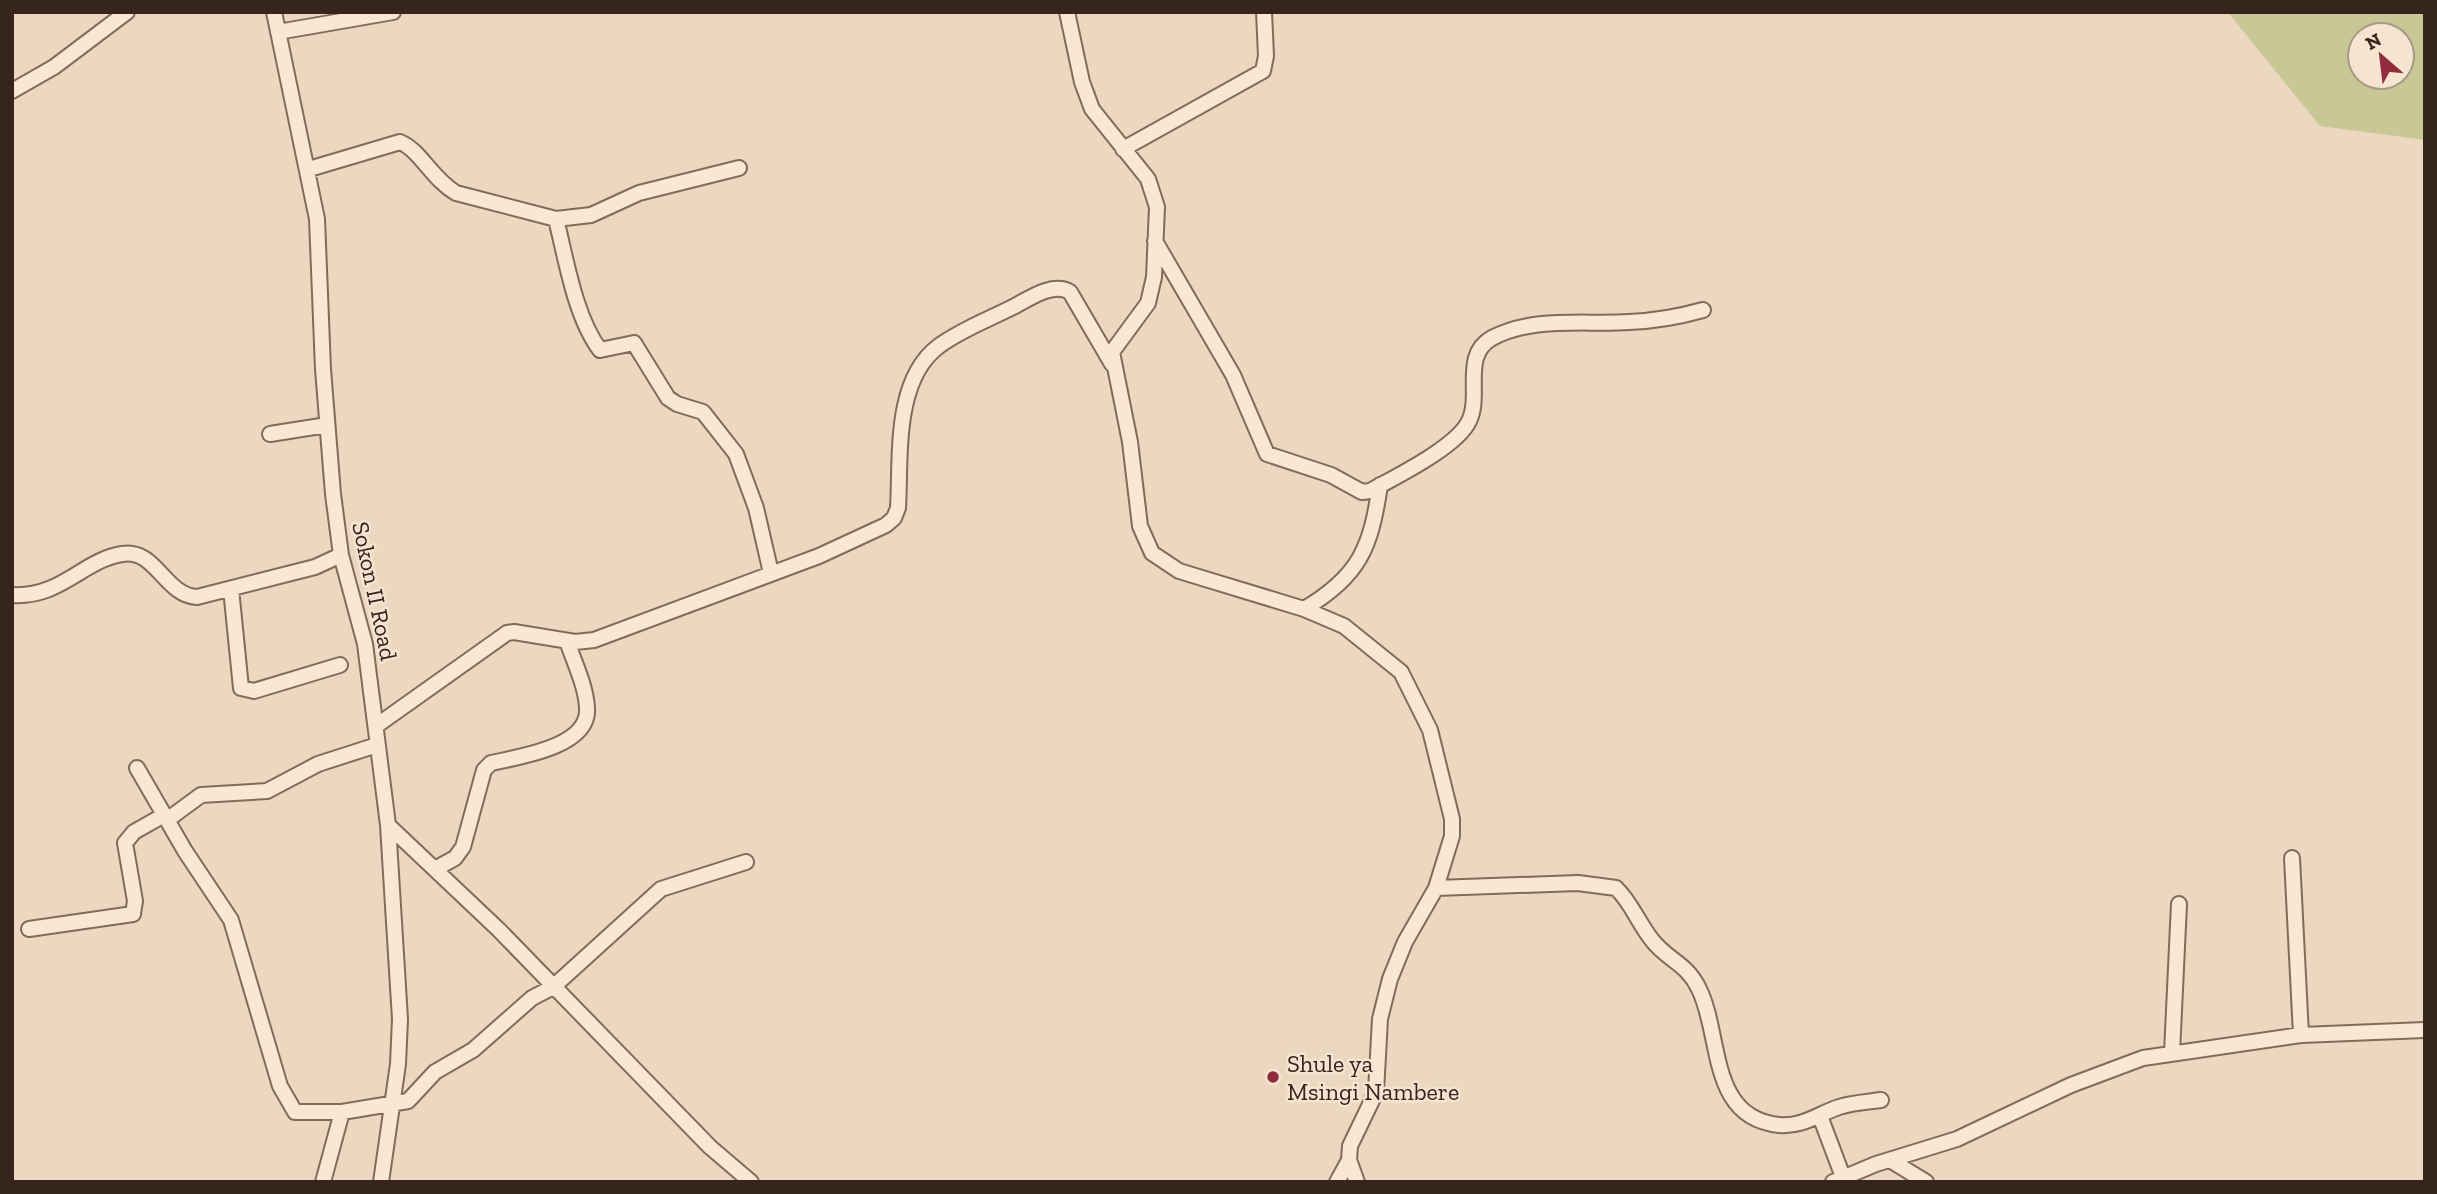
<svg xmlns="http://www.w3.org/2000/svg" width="2437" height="1194" font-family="'Zilla Slab',serif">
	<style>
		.green { fill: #c9c796; fill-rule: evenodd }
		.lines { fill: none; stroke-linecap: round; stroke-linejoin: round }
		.minor-casing { stroke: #846a59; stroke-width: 18 }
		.minor { stroke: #f7e7d4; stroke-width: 14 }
		.poi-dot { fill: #912c3c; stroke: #f4e4d0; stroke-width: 2.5 }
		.labels { text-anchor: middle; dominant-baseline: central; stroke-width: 5; stroke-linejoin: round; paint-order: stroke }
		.street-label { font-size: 24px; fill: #35251d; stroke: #f4e4d0 }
		.poi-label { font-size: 24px; fill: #35251d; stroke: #f4e4d0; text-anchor: start }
	</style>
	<rect width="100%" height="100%" fill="#ecd8c1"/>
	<!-- green -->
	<path class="green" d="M2223 12H2425V140L2320 126 2230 15ZM2360 35H2402V77H2360Z"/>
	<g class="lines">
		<defs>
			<path id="minor" d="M274 12 317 219 323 369 333 494 341 555 365 644 388 825 400 1019 398 1064 381 1182
				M1067 12 1082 82 1092 109 1148 179 1157 207 1154 277 1148 303 1112 352 1130 442 1140 526 1152 553 1179 571 1304 609 1344 626 1401 672 1430 730 1452 819V836L1436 888 1405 942 1390 979 1380 1019 1376 1092 1350 1146 1349 1160 1357 1182
				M278 32 393 12
				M12 91 54 67 127 12
				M1123 149 1263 71 1266 56 1264 12
				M309 169 400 142C420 150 432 179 456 193L556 219 591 215 639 193 739 168
				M556 219C566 259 575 317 600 350L634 343 668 398 677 404 703 412 736 454 756 508 771 573
				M1155 241 1233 375 1267 454 1331 475 1362 492 1370 491C1395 477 1457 447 1469 421 1482 395 1461 355 1492 338 1533 316 1585 325 1629 322 1655 321 1678 317 1703 310
				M270 434 327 425
				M231 589 241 688 254 691 340 665
				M12 595C61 598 83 560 122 554 156 548 164 595 197 597L315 567 341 555
				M1304 609C1360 576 1371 547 1380 485
				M376 726 507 633 514 632 575 642 594 640 819 556 886 525 894 518 898 508C901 458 893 380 939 346 962 329 990 319 1015 306 1030 298 1053 282 1070 292L1112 364
				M137 768 185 851 231 920 280 1086 295 1112H342L408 1101 435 1072 473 1050 532 998 553 987 661 889 746 862
				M167 820 201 795 267 791 318 764 377 745
				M388 825 499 930 710 1147 751 1182
				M2292 858 2301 1035
				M435 869 455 858 463 847 484 770 491 763C518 757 590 747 587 708 586 686 574 662 567 641
				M1436 888 1578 883 1616 888C1631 902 1639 924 1652 940 1667 960 1687 963 1699 989 1722 1035 1708 1118 1779 1125 1803 1127 1818 1114 1839 1107 1852 1103 1867 1102 1881 1100
				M29 929 133 914 135 901 125 843 134 832 164 815
				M2172 1053 2179 904
				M1820 1116 1843 1177
				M1890 1160 1926 1182
				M323 1182 342 1112
				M1337 1182 1349 1160
				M1833 1182 1876 1164 1957 1139 2071 1085 2143 1058 2301 1035 2425 1030"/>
		</defs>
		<!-- minor casing -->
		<use href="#minor" class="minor-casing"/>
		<!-- minor -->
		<use href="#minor" class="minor"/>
	</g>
	<!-- markers -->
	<circle class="poi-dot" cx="1273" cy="1077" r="7"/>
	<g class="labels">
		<!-- street labels -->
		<g class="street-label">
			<text transform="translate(375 591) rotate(78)">Sokon II Road</text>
		</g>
		<!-- poi labels -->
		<g class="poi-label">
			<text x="1287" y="1063">Shule ya<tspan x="1287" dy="28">Msingi Nambere</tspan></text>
		</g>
	</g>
	<!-- border -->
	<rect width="2437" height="1194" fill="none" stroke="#35251d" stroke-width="28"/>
	<!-- north arrow -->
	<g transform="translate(2381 56) rotate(332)"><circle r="33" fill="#f4e4d0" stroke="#a89888" stroke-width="2"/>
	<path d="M0-5L12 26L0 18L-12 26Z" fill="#912c3c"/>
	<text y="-10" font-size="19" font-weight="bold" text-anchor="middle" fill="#35251d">N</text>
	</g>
</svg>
